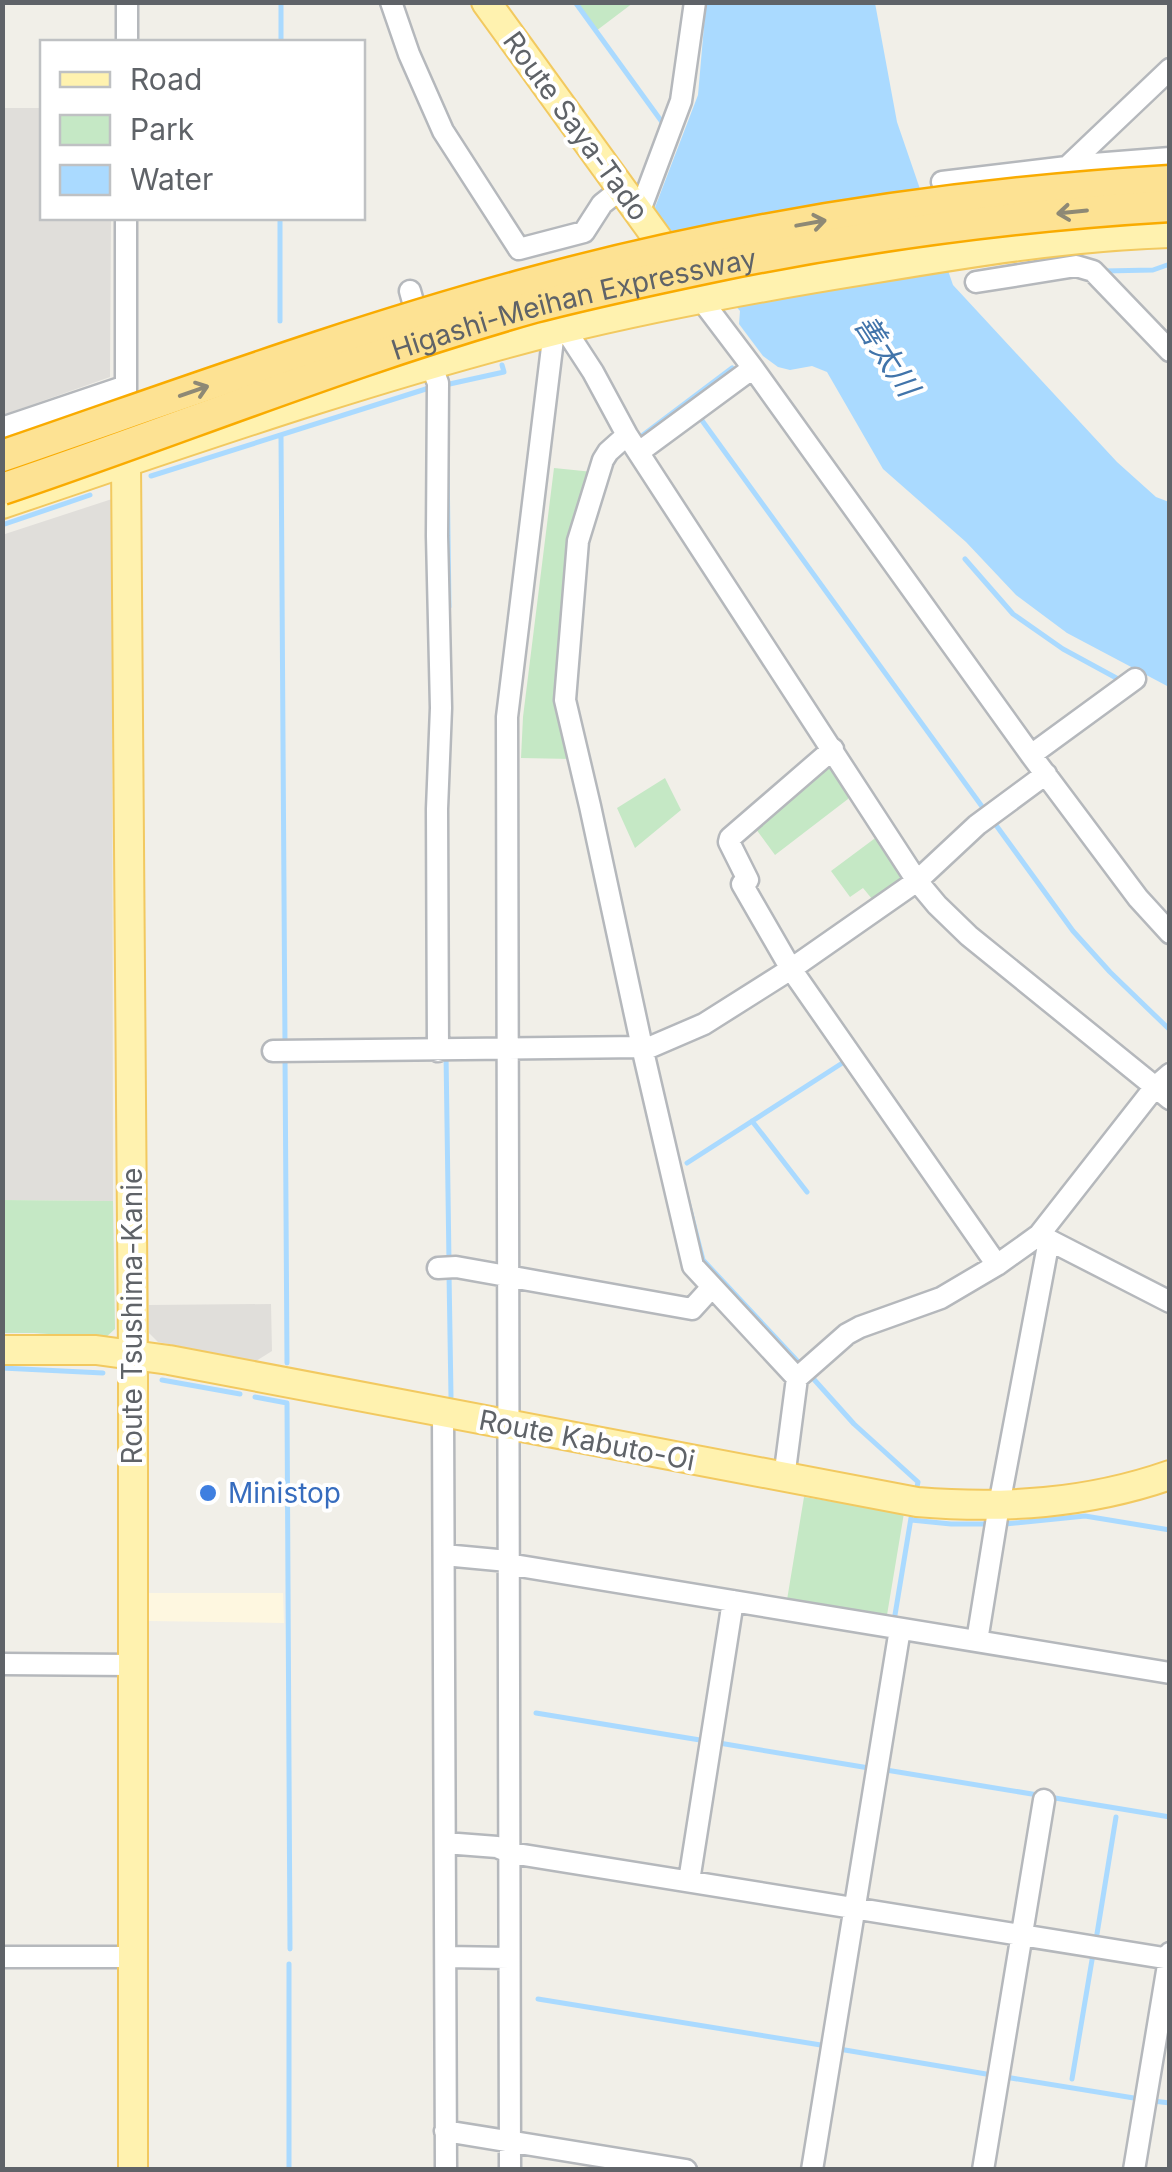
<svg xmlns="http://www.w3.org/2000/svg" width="1172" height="2172" font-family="Inter,'Noto Sans JP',sans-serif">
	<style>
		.commercial { fill: #fef7e0 }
		.industrial { fill: #e0deda }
		.green { fill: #c5e8c5 }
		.water { fill: #aadaff }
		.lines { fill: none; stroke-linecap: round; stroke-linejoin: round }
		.stream { stroke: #aadaff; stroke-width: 5 }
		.minor-casing { stroke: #b5b8bc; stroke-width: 25 }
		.major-casing { stroke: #f2c960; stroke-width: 32 }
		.minor { stroke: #fff; stroke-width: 20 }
		.major { stroke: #fff2af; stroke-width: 28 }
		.highway-bridge-casing { stroke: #f9ab00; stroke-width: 35; stroke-linecap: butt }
		.highway-bridge { stroke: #fde293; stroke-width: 30 }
		.oneway { stroke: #8e8975 }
		.shop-dot { fill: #3f7fe0; stroke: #fff; stroke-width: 4 }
		.labels { text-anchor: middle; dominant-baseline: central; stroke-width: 8; stroke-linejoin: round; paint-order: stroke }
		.street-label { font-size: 28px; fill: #5f6368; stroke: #fff }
		.shop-label { font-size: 28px; fill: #366cbe; stroke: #fff; text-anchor: start }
		.water-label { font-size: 30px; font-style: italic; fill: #4174aa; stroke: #fff }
	</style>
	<rect width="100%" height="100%" fill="#f1efe8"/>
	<!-- commercial -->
	<path class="commercial" d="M148 1593H283L284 1623 148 1621Z"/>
	<!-- industrial -->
	<path class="industrial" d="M3 108H42V218H111L110 377 3 415Z
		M112 499 113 1201 3 1200 2 535Z
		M271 1304 272 1351 256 1361 158 1342 149 1333V1305Z"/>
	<!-- green -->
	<path class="green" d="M575 3H633L596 31Z
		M554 468 593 472 575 542 572 759 521 758 523 717Z
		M832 762 851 793 848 799 775 855 753 825Z
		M665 778 681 810 635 848 617 808Z
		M878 836 908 881 877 905 863 888 850 897 831 871Z
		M2 1200 113 1201 115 1329 105 1338 34 1333H3Z
		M804 1497 904 1513 886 1621 786 1606Z"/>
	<!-- water -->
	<path class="water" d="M706 3H875L897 122 953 285 1117 462 1156 497 1169 502V687L1067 633 1016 595 966 542 883 469 827 372 812 366 790 370 778 367 763 356 739 324 740 311 654 210 698 95Z"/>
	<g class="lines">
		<!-- stream -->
		<path class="stream" d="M575 2 662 122
			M281 42V2
			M1104 271 1153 270 1170 264
			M280 321V218
			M445 385 504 372 502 365
			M698 415 986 812
			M643 435 732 368
			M281 436 285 1045
			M447 463 449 607
			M151 476 429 388
			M2 525 90 495
			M965 559 1013 614 1063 649 1120 680
			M993 821 1073 931 1110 972 1170 1030
			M446 1053 449 1262
			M285 1056 287 1363
			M752 1121 807 1192
			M687 1163 847 1060
			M685 1190 703 1260 803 1367
			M449 1273 451 1397
			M2 1368 103 1373
			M810 1375 854 1424 918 1482 917 1487
			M162 1380 240 1394
			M255 1397 287 1403 290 1949
			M911 1520 951 1524H986
			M1005 1524 1085 1516 1170 1530
			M894 1621 911 1518
			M536 1713 706 1741
			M719 1743 869 1768
			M886 1770 1038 1795
			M1049 1797 1170 1817
			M1096 1940 1116 1817
			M538 1999 827 2046
			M839 2049 992 2075
			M1005 2077 1140 2099
			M1072 2079 1093 1954
			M1153 2101 1170 2103
			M289 2170V1964"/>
		<defs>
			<path id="minor" d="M391 2 409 54 443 131 519 249 584 232 602 204 621 189
				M127 42V2
				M1068 166 1170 158
				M942 182 1067 167 1170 69
				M639 213 681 101 695 2
				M976 282 1076 266 1093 271 1170 351
				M410 291 420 327
				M700 298 753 368 1031 755 1138 898 1170 933
				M565 329 593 372 627 435 917 881 937 905 969 936 1170 1099
				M427 355 438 383 437 536 441 708 437 809 438 1051
				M126 421V218
				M2 428 126 386
				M627 435 608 452 603 460 578 541 565 700 590 806 642 1047 693 1266 797 1378
				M639 452 753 368
				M833 749 730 838 729 842 748 880 742 884 791 969 997 1265
				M1031 755 1135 679
				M273 1051 642 1047 646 1049 704 1024 791 969 917 881 977 825 1046 774
				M1049 1240 1170 1302
				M438 1268 456 1267 692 1309 712 1287
				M443 1412 446 2170
				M784 1478 797 1378 847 1334 860 1327 941 1298 997 1265 1039 1235 1155 1087 1170 1074
				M444 1555 508 1561
				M508 1564 1170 1673
				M977 1641 999 1505 1049 1240 1039 1235
				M2 1664 132 1665
				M445 1843 497 1847 511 1853 1170 1959
				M689 1881 733 1601
				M2 1957H134
				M446 1957 509 1958
				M445 2131 686 2170
				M510 2170 507 717 554 331
				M812 2170 900 1629
				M983 2170 1044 1800
				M1134 2170 1170 1953"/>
			<path id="major" d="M486 2 676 264
				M126 463 133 1354V2170
				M2 504C186 442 370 377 558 330 664 304 770 285 877 268 973 252 1072 236 1170 233
				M2 1350H96L169 1360 917 1502C1003 1509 1087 1504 1170 1475"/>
		</defs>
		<!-- minor casing -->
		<use href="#minor" class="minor-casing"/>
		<!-- major casing -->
		<use href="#major" class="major-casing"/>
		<!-- minor -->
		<use href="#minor" class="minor"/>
		<!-- major -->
		<use href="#major" class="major"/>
		<defs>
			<g id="highway-bridge">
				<path d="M2 456C177 396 350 332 528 284 737 227 953 194 1170 181"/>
				<path id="s1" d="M2 489C180 429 353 358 534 307 595 291 657 278 719 265 868 235 1018 215 1170 206"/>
			</g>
		</defs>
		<!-- highway-bridge casing -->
		<use href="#highway-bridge" class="highway-bridge-casing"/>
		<!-- highway-bridge -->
		<use href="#highway-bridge" class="highway-bridge"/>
	</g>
	<!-- one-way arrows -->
	<defs><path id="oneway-shaft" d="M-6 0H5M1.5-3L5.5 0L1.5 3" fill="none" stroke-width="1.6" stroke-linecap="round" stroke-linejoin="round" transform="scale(2.5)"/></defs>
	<g class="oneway">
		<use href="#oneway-shaft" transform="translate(1072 212) rotate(174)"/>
		<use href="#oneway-shaft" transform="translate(811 223) rotate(-10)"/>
		<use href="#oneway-shaft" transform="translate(194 391) rotate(-19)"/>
	</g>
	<!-- markers -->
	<circle class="shop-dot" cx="208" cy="1493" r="10"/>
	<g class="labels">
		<!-- street labels -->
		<g class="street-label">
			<text transform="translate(576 126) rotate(54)">Route Saya-Tado</text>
			<text stroke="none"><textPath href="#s1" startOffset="602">Higashi-Meihan Expressway</textPath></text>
			<text transform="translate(132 1316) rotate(-90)">Route Tsushima-Kanie</text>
			<text transform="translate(587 1440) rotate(11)">Route Kabuto-Oi</text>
		</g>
		<!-- shop labels -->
		<g class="shop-label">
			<text x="228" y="1493">Ministop</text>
		</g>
		<!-- water labels -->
		<g class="water-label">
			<text transform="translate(887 355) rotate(57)">善太川</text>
		</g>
	</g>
	<!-- border -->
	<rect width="1172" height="2172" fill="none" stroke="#5f6368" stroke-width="10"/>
	<!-- legend -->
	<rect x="40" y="40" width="325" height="180" fill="#ffffff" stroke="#bfc1c3" stroke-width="2.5"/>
	<rect x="60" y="72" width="50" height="15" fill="#fff2af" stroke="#bfc1c3" stroke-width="2.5"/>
	<text x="130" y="90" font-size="30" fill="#5f6368">Road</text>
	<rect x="60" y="115" width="50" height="30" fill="#c5e8c5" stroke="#bfc1c3" stroke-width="2.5"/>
	<text x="130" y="140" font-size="30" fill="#5f6368">Park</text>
	<rect x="60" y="165" width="50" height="30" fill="#aadaff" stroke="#bfc1c3" stroke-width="2.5"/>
	<text x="130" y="190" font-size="30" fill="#5f6368">Water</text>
</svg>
